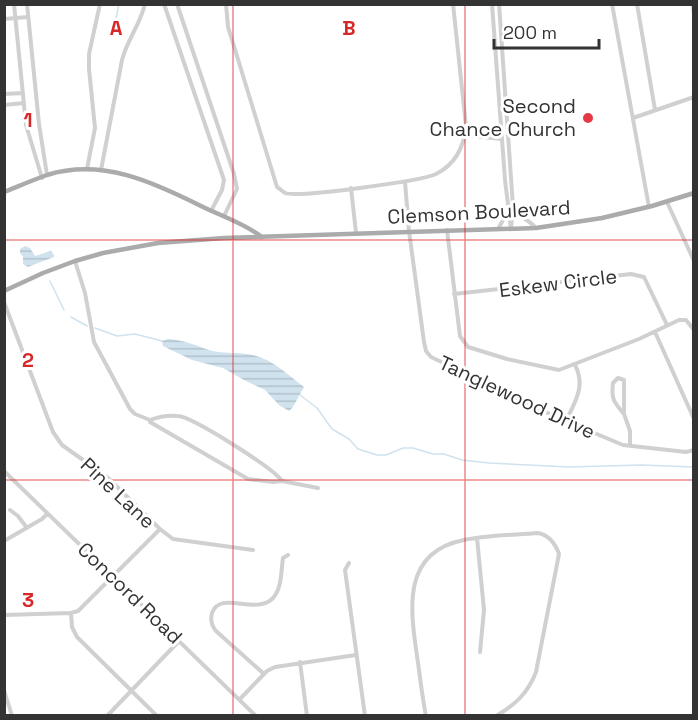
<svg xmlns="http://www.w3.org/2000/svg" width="698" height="720" font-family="'Space Grotesk',sans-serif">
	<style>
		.water { fill: url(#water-rules) }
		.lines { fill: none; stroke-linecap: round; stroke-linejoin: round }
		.stream { stroke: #cfe2ee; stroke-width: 1.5 }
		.minor { stroke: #d0d0d0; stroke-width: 4 }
		.major { stroke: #ababab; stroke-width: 4.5 }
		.grid { fill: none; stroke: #d62828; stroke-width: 1.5; stroke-opacity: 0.55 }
		.poi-dot { fill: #e63946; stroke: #fff; stroke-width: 2 }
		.labels { text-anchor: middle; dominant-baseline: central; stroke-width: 6; stroke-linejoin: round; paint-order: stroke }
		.poi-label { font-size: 20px; fill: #333; stroke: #fff; text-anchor: end }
		.street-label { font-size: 20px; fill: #333; stroke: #fff }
		.grid-label { font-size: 20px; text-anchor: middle; font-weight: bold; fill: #d62828; stroke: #fff; stroke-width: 6; stroke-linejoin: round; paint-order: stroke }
	</style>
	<defs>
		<pattern id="water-rules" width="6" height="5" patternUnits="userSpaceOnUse" patternTransform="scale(1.5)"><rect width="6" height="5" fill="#cfe2ee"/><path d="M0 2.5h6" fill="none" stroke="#b2c2cd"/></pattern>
	</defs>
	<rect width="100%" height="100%" fill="#fff"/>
	<!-- water -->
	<path class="water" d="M25 246 30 248 35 256 51 251 54 255V257L28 267 23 264V257L20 253V249Z
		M168 339C183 340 195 345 209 350 222 354 234 352 247 354 269 356 287 374 304 387L293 407 289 411 279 405 265 390 244 380 223 368 192 360 163 346 162 341Z"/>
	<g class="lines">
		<!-- stream -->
		<path class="stream" d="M115 23 119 4
			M50 281 64 310
			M71 317 87 326
			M95 328 117 336 135 334 162 341
			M300 395 317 408 332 429 349 439 358 449 377 455H386L403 448H413L433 454H444L462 460 489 463 569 467 641 465 694 467"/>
		<!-- minor -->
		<path class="minor" d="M14 4 26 125 42 178
			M27 4 39 124 47 175
			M164 4 224 180 222 190 211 211
			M177 4 234 174 237 189 224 216
			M226 4 228 27 233 43 277 187C280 189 282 191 285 193 298 198 421 181 436 174 456 164 464 147 466 126L453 4
			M492 4 505 180 511 229
			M499 4 513 207 511 228
			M612 4 649 207
			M637 4 655 110
			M693 4 694 16
			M4 19 28 17
			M4 94 23 93
			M4 105 24 103
			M633 118 694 97
			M466 135 501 139
			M87 169 95 128 89 69V54L100 4
			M101 170 122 60C127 40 140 25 145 4
			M405 182 409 231 424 342 426 351 431 357 556 417 623 445 686 452 694 450
			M351 188 356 233
			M667 202 694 261
			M514 210C521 218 529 220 536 228
			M498 229 507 213
			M447 230 460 336 468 347 507 359 559 370 639 339 679 320H686L694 330
			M75 261 85 293 94 342 130 409 135 414 150 420
			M454 294 631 274 644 277 667 325
			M4 302 53 432 62 445 107 477 160 529 173 539 253 550
			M655 332 694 419
			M624 414C614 402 611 400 613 383L618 378 624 380V414L630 431V446
			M566 421C575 402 586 386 575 365
			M4 471 256 716
			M282 481C273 468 193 417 178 416 169 415 158 417 150 420V422L248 479 273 482 282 481 318 488
			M10 510 18 516 27 528
			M477 538 484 610 480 652
			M4 541 42 519 47 514
			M349 563 345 570 365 716
			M71 613 72 627 77 637 157 716
			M4 615 71 613 78 611 160 529
			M300 662 307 716
			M264 674 216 631C212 626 210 620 212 613 220 590 255 615 272 599 282 590 281 571 283 558L288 555
			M4 690 12 716
			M240 699 267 671 275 667 356 655
			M107 716 179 641
			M426 716C422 696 420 676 417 656 410 608 402 552 464 540 488 535 514 535 538 533 549 535 555 543 559 554L536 672C528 693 515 705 496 716"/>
		<!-- major -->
		<path class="major" d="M4 192C19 186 33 180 47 175 102 158 153 182 201 206 221 216 244 223 262 237
			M4 291 43 273 75 261 103 253 158 243 224 238 536 228 602 218 652 206 694 193"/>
	</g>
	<!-- grid -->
	<path class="grid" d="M233 4V716M465 4V716M4 240H694M4 480H694"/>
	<!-- markers -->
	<circle class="poi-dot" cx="588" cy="118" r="6"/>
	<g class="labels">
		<!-- poi labels -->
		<g class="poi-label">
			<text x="576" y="106">Second<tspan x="576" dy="23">Chance Church</tspan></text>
		</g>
		<!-- street labels -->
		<g class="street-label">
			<text transform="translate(479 212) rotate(-3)">Clemson Boulevard</text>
			<text transform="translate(558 283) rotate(-7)">Eskew Circle</text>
			<text transform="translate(517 397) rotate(25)">Tanglewood Drive</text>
			<text transform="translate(118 493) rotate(43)">Pine Lane</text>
			<text transform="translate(130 593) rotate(44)">Concord Road</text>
		</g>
	</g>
	<g class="grid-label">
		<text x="116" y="35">A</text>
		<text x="349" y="35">B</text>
		<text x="28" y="127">1</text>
		<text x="28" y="367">2</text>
		<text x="28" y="607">3</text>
	</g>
	<!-- border -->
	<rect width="698" height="720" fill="none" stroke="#333333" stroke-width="12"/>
	<!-- scale -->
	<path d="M494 39v9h105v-9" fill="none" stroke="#333333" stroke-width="3"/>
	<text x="503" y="39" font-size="18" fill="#333333" stroke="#ffffff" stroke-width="4.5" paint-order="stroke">200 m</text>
</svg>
